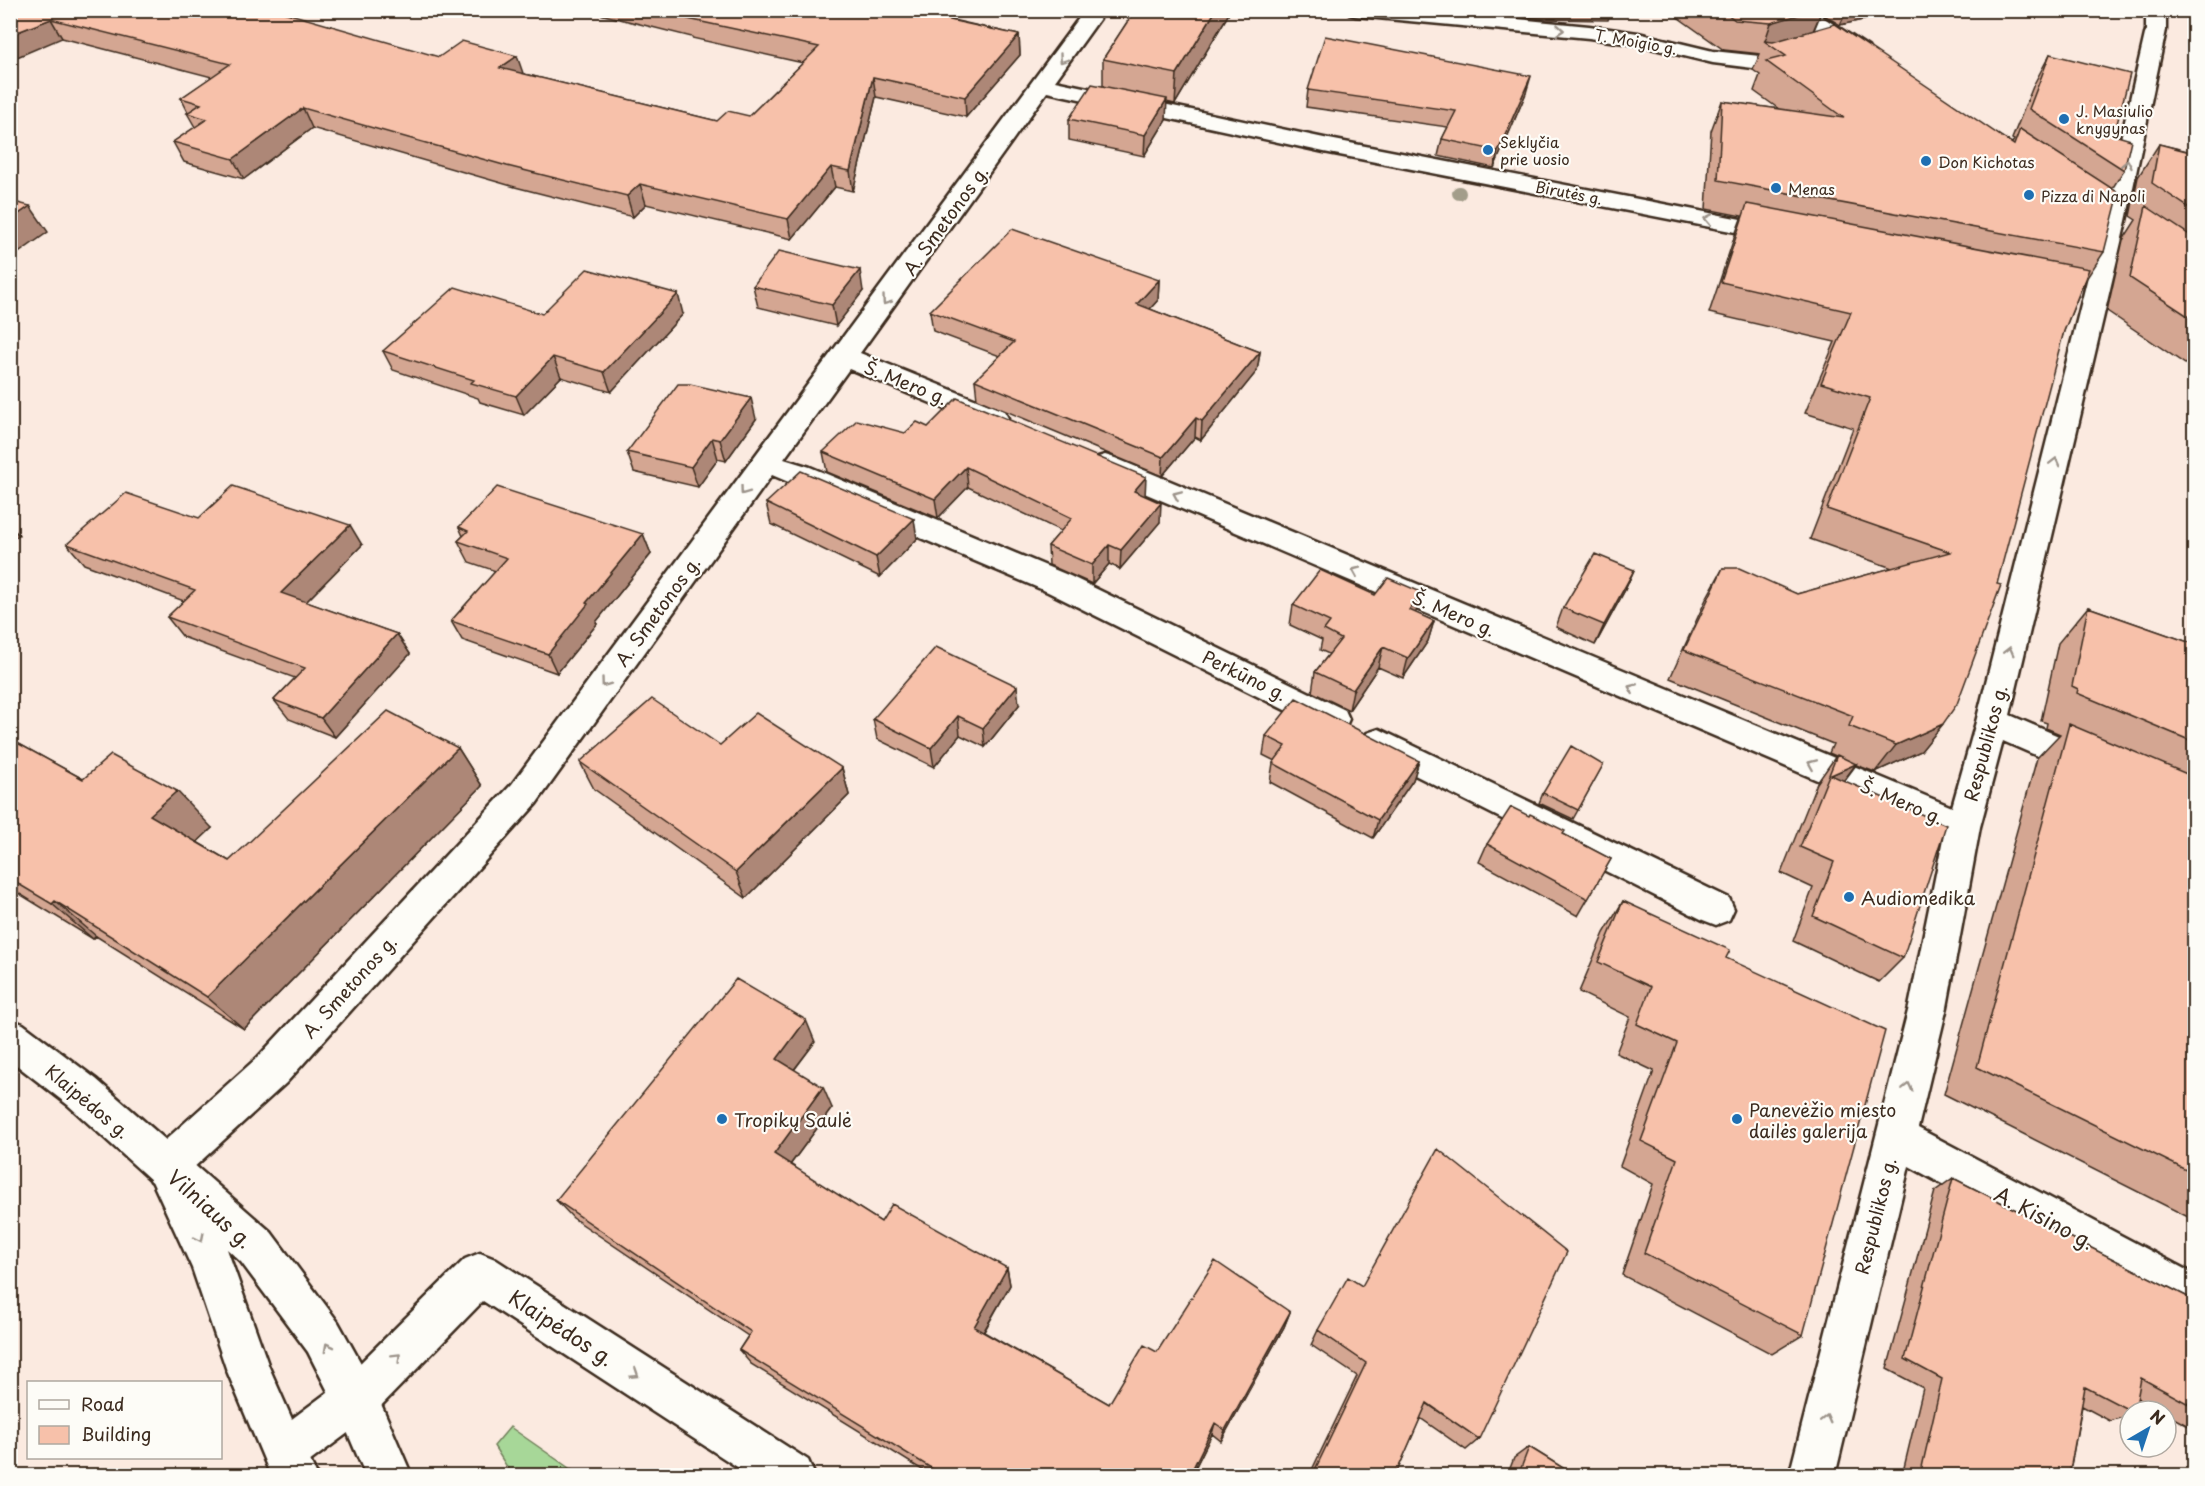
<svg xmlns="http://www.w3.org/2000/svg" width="2205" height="1486" font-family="'Playpen Sans',sans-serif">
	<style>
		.green { fill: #a7d798; stroke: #71805b; stroke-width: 1.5 }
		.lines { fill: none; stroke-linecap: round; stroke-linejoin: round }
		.minor-casing { stroke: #3b2a1e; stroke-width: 5 }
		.trunk-casing { stroke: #3b2a1e; stroke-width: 5 }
		.minor { fill: #fdfcf7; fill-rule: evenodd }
		.trunk { fill: #fdfcf7; fill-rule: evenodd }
		.tree { fill: #a39d8a }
		.wall { fill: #d4a692; stroke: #3b2a1e; stroke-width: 1.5 }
		.shaded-wall { fill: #ad8777; stroke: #3b2a1e; stroke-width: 1.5 }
		.building { fill: #f7c1aa; stroke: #3b2a1e; stroke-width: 1.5 }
		.oneway { stroke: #9c938a }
		.poi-dot { fill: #1f6fb2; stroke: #fdfcf7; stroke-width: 2 }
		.labels { text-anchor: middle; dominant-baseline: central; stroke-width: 4.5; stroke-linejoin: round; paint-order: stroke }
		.far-street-label { font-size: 15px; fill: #3b2a1e; stroke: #fdfcf7 }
		.far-poi-label { font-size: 15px; fill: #3b2a1e; stroke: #fdfcf7; text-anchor: start }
		.street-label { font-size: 18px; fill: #3b2a1e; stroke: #fdfcf7 }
		.poi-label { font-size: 18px; fill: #3b2a1e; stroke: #fdfcf7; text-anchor: start }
		.near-street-label { font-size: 21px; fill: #3b2a1e; stroke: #fdfcf7 }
	</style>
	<rect width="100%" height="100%" fill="#fbeae0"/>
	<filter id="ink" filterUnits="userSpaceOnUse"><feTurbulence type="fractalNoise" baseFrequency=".0167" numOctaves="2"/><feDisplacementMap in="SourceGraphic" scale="12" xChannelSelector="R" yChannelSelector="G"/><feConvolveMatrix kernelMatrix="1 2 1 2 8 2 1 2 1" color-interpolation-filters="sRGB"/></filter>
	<g filter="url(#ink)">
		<!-- green -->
		<path class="green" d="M510 1427 579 1475H512L494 1446Z"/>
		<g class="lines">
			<defs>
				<path id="minor" d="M1085 10H1106L1055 81 1324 138 1782 227 1791 229 1794 234 1791 239 1782 241 1324 152 1047 92 860 353 1004 411 1008 418 1004 425 994 427 984 425 849 369 784 459 810 467 1070 576 1345 710 1349 719 1345 728 1333 732 1321 728 1048 592 772 475 536 804 286 1083 179 1181 165 1187 151 1181 145 1167 151 1153 258 1057 512 784Z
					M1346 10H1427L1589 26 1638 33 1713 51 1760 56 1798 46 1806 47 1809 52 1806 57 1761 69 1713 63 1638 45 1589 38 1356 16 1349 14Z
					M1788 10H1812L1868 47 1871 52 1868 57 1860 58 1852 57Z
					M2146 10H2166V30L2126 221 2010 715 2100 754 2105 764 2100 774 2088 778 2003 741 1980 827 1947 1007 1918 1128 2194 1274V1318L2179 1312 1909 1166 1835 1476H1789L1909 1007 1944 834 1095 472 1091 465 1095 458 1105 455 1115 458 1952 807 1976 722 2102 221 2146 30Z
					M1379 729 1729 898 1734 909 1729 920 1716 925 1703 920 1367 751 1363 742 1367 733Z
					M480 1253 495 1259 808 1460 815 1476H751L483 1301 372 1415 301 1468 285 1475 269 1468 262 1452 269 1436 340 1383 465 1259Z"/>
				<path id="trunk" d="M10 1019 23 1024 96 1079 271 1232 338 1322 372 1383 412 1476H366L340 1415 308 1352 241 1262 227 1249 269 1367 317 1476H271L227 1371 192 1268 152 1181 68 1105 10 1060Z"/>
			</defs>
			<!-- minor casing -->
			<use href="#minor" class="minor-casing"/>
			<!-- trunk casing -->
			<use href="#trunk" class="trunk-casing"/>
			<!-- minor -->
			<use href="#minor" class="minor"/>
			<!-- trunk -->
			<use href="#trunk" class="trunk"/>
		</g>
		<!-- trees -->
		<circle class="tree" cx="1459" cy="193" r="7"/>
		<!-- wall -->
		<path class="wall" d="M10 10 439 57 524 74 717 121 749 116 803 63 692 38V37L596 13 595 10H926L953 20 1019 35 1020 55 966 117 876 97 853 191 835 187 792 239 646 204 633 217 515 187 312 128 244 179 184 162 173 142 195 127 187 113 188 112 181 98 212 77 62 38Z
			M1135 10H1231L1175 104 1166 102V120L1144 156 1069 140V119L1103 86V59Z
			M1476 10H1611L1608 20 1545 19 1476 13Z
			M1678 10H1908L1840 25 1821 13 1814 30 2012 143 2014 140 2012 139 2034 84 2050 54 2114 135 2124 170 2112 189 2104 252 2084 282 2064 331 1943 724 1921 751 1875 772 1856 765 1844 781 1903 958 1879 982 1793 941 1813 888 1781 873 1817 783 1836 756 1829 753 1833 744 1670 678 1707 597 1723 568 1797 594 1892 568 1810 539 1853 428 1805 413 1835 342 1709 313 1735 235 1742 216 1706 209 1711 131 1722 101 1779 109 1754 91 1760 75 1753 70 1760 54 1724 50 1676 16Z
			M1308 90 1526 93 1494 168 1438 156 1442 139 1448 127 1306 107Z
			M2194 139V370L2107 311 2123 240 2136 220 2130 216 2138 177 2159 144 2192 152Z
			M1159 280 1158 300 1150 309 1260 352 1257 371 1201 440 1195 437 1162 476 977 399 975 380 1000 356 933 331 930 311Z
			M753 286 863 291 836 326 758 307Z
			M542 314H683L611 392 561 377 524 415 480 402 478 398 393 370 383 351Z
			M756 419 726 461 718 459 698 487 634 472 627 452Z
			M928 427 1145 496 1160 522 1120 569 1109 564 1092 584 1049 565 1048 546 1061 531 968 487 938 518 827 472 823 452 905 433Z
			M766 503 917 539 880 577 771 524Z
			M199 518 362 545 306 602 397 634 410 654 335 737 289 719 274 700 295 678 183 637 167 617 184 601 84 564 67 544Z
			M459 527 643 534 651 554 596 622 597 624 557 673 462 640 451 621 496 571 469 562 458 541 463 536Z
			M1634 570 1625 590 1595 645 1556 627 1563 608Z
			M1421 592 1415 613 1434 621 1428 641 1403 678 1378 667 1349 710 1312 692 1315 672 1329 654 1320 650 1322 640 1290 625 1293 605 1375 595Z
			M2088 607 2194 644V1220L1944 1094 2037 758 2060 734 2046 728 2047 723 2041 721 2058 643Z
			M1019 705 985 747 960 735 934 767 877 739 873 719Z
			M1266 736 1419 761 1413 780 1373 838 1270 782 1273 763 1275 761 1263 755Z
			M10 739 83 779 212 828 197 842 229 861 458 748 482 786 244 1029 96 936 93 939 10 888Z
			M720 745 842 768 849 795 746 898 594 789 580 762Z
			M1603 765 1573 819 1539 803 1543 793Z
			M1529 816 1611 859 1578 916 1479 862 1487 844Z
			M1623 901 1726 958 1803 1335 1772 1354 1622 1275 1653 1184 1620 1166 1654 1071 1616 1053 1630 1017 1579 992 1604 933Z
			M815 1042 794 1070 832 1108 790 1165 881 1222 1007 1268 1010 1285 984 1332 1109 1404 1157 1352 1290 1312 1284 1327 1221 1441 1212 1434 1191 1476H932L751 1364 739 1350 748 1336 573 1218 556 1200Z
			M1953 1178 2194 1300V1429L2166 1414V1411H2161L2137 1398 2130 1411V1415L2110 1421 2082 1406 2069 1476H1902L1923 1388 1887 1369 1935 1191Z
			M1318 1330 1479 1439 1466 1450 1420 1418 1395 1476H1309L1357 1376 1311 1345Z
			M1529 1447 1576 1476H1507L1514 1458Z
			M2194 1455V1476H2190Z"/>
		<!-- shaded-wall -->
		<path class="shaded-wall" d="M1216 10H1231L1175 104 1177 74Z
			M1806 10H1822L1813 31 1776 49 1765 41 1771 23Z
			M1847 10H1908L1840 25Z
			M51 19 62 38 10 60V35Z
			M1019 35 1020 55 966 117 965 97Z
			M517 56 524 76 500 68Z
			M1531 76 1526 93 1494 168 1498 151Z
			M873 77 876 97 853 191 850 171Z
			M1167 99 1166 120 1144 156 1145 135Z
			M303 108 312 128 244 179 233 159Z
			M831 167 835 187 792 239 788 219Z
			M640 184 646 204 633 217 627 196Z
			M30 206 48 232 10 259V220Z
			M860 270 863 291 836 326 832 305Z
			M1159 280 1158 300 1137 323V304Z
			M678 294 683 314 611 392 604 372Z
			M1260 352 1257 371 1201 440 1202 421Z
			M553 357 561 377 524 415 516 396Z
			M751 398 756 419 726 461 720 440Z
			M1196 418 1195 437 1162 476 1163 457Z
			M712 438 718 459 698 487 691 467Z
			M966 467 968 487 938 518 935 499Z
			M1146 477 1145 497 1134 491Z
			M1161 503 1160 522 1120 569 1121 550Z
			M914 519 917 539 880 577 876 557Z
			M350 525 362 545 295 613 281 593Z
			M10 526 19 535 10 541Z
			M643 534 651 554 596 622 597 624 557 673 548 654 586 603Z
			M1109 545V564L1092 584V565Z
			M1634 570 1625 590 1595 645 1604 625Z
			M1421 592 1416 612 1403 630 1409 610Z
			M1434 621 1428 641 1403 678 1408 658Z
			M397 634 410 654 335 737 321 718Z
			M1383 647 1378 667 1349 710 1353 690Z
			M1017 686 1019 705 985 747 983 728Z
			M958 716 960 735 934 767 931 748Z
			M1943 724 1921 751 1875 772 1896 745Z
			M458 748 482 786 244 1029 207 997Z
			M1419 761 1413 780 1373 838 1378 820Z
			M1856 764 1836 791 1831 775Z
			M842 768 849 795 746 898 736 872Z
			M177 791 212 828 187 852 150 815Z
			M55 901 96 936 93 939 52 904Z
			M806 1020 815 1042 786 1080 777 1059Z
			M823 1087 832 1108 784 1173 774 1154Z
			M1007 1268 1010 1285 978 1341 974 1327Z
			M1290 1312 1284 1327 1221 1441 1225 1430Z
			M1215 1423 1212 1434 1191 1476H1189Z"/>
		<!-- building -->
		<path class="building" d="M10 10H276L439 57 462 41 517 56 500 68 717 121 728 111 749 116 819 47 688 19 689 18 660 10H926L953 17 950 20 1019 35 965 97 873 77 850 171 831 167 788 219 640 184 627 196 507 166 303 108 233 159 173 142 207 119 187 113 201 104 181 98 230 64 51 19 10 35Z
			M1135 10H1216L1177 74 1103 59Z
			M1722 10H1816L1771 23 1735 20Z
			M1835 24 2014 145 2020 129 2119 193 2104 252 1718 180 1722 101 1844 118 1766 61 1786 56 1764 41 1773 42Z
			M1325 36 1531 76 1498 151 1442 139 1456 111 1308 90Z
			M2050 54 2130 74 2114 135 2131 140 2124 170 2029 109Z
			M1092 84 1167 99 1145 135 1069 119Z
			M2159 144 2194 153V211L2152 183Z
			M10 201 30 206 10 220Z
			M1747 204 2089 269 2064 331 1997 584 2001 585 1957 704 1943 724 1896 745 1849 726 1853 716 1684 650 1723 568H1739L1797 594 1950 552 1827 509 1870 398 1821 383 1851 312 1721 282Z
			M2146 206 2194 238V320L2130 278Z
			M1012 229 1159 280 1137 304 1260 352 1202 421 1196 418 1163 457 975 380 1014 342 930 311Z
			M779 251 860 270 832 305 753 286Z
			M587 269 678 294 604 372 553 357 516 396 471 383 474 380 383 351 455 287 542 314Z
			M678 384H690L751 398 720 440 712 438 691 467 627 452Z
			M957 398 1146 477 1134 491 1161 503 1121 550 1109 545 1092 565 1048 546 1072 518 966 467 935 499 823 452 857 420 905 433 917 422 928 427Z
			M801 471 914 519 876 557 766 503Z
			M233 486 350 525 281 593 397 634 321 718 274 700 305 668 167 617 195 590 67 544 126 493 199 518Z
			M497 487 643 534 586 603 588 604 548 654 451 621 507 558 458 541 468 531 459 527Z
			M1595 554 1634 570 1604 625 1563 608Z
			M1320 570 1375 595 1388 578 1421 592 1409 610 1434 621 1408 658 1383 647 1353 690 1315 672 1341 639 1324 630 1330 622 1293 605Z
			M2088 607 2194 644V742L2077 693 2078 689 2072 686Z
			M936 647 1017 686 983 728 958 716 931 748 873 719Z
			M1296 698 1419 761 1378 820 1273 763 1286 746 1266 736Z
			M652 699 720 745 756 713 842 768 736 872 580 762Z
			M388 711 458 748 207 997 55 901 52 904 10 879V739L83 779 111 755 177 791 150 815 229 861Z
			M2069 724 2194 777V1174L1977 1067Z
			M1571 746 1603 765 1578 810 1543 793Z
			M1837 755 1856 764 1831 775 1946 825 1903 958 1813 916 1834 862 1800 847Z
			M1511 807 1529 816 1530 814 1565 831 1563 834 1611 859 1588 899 1487 844Z
			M1623 901 1730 950 1726 958 1885 1031 1803 1335 1644 1253 1677 1159 1641 1141 1677 1043 1637 1024 1651 987 1598 962Z
			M736 979 806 1020 777 1059 823 1087 774 1154 881 1222 892 1204 1007 1268 974 1327 1109 1404 1144 1345 1157 1352 1215 1261 1290 1312 1225 1430 1215 1423 1189 1476H944L739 1350 751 1332 556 1200Z
			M1438 1149 1567 1252 1479 1439 1427 1403 1395 1476H1312L1366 1363 1318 1330 1348 1277 1362 1286Z
			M1953 1178 2194 1300V1407L2141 1378 2135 1411H2131L2085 1387 2069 1476H1920L1942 1379 1905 1359Z
			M1529 1447 1576 1476H1518Z"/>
		<!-- one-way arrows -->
		<defs><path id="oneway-chevron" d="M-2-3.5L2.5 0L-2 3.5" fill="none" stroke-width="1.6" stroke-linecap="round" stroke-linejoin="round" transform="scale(1.5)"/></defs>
		<g class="oneway">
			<use href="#oneway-chevron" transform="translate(1560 30) rotate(4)"/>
			<use href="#oneway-chevron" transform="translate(1063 59) rotate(126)"/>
			<use href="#oneway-chevron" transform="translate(2127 164) rotate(-78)"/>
			<use href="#oneway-chevron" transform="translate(1708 219) rotate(-169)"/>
			<use href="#oneway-chevron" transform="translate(886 301) rotate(126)"/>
			<use href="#oneway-chevron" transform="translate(2055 462) rotate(-76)"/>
			<use href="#oneway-chevron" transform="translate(744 491) rotate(126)"/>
			<use href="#oneway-chevron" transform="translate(1177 495) rotate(-157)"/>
			<use href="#oneway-chevron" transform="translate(1356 571) rotate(-157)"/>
			<use href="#oneway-chevron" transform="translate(2009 651) rotate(-76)"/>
			<use href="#oneway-chevron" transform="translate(605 683) rotate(126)"/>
			<use href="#oneway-chevron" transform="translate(1632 688) rotate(-157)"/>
			<use href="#oneway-chevron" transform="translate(1812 764) rotate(-157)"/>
			<use href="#oneway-chevron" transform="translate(1908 1087) rotate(-76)"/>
			<use href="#oneway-chevron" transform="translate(200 1238) rotate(64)"/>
			<use href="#oneway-chevron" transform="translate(328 1347) rotate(-118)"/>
			<use href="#oneway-chevron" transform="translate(397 1357) rotate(-45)"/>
			<use href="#oneway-chevron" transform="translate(635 1374) rotate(33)"/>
			<use href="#oneway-chevron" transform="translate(1826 1419) rotate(-76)"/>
		</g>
	</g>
	<!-- markers -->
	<g class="poi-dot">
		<circle cx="2064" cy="119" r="6"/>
		<circle cx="1488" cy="150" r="6"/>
		<circle cx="1926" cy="161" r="6"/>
		<circle cx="1776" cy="188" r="6"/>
		<circle cx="2029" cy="195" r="6"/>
		<circle cx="1849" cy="897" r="6"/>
		<circle cx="722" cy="1119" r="6"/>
		<circle cx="1737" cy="1119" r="6"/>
	</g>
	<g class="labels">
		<!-- far-street labels -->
		<g class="far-street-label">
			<text transform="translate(1636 41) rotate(10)">T. Moigio g.</text>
			<text transform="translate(1569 192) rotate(11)">Birutės g.</text>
		</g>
		<!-- far-poi labels -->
		<g class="far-poi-label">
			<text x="2076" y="110">J. Masiulio<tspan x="2076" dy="17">knygynas</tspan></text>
			<text x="1500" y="141">Seklyčia<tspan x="1500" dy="17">prie uosio</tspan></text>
			<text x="1938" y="161">Don Kichotas</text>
			<text x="1788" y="188">Menas</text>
			<text x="2041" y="195">Pizza di Napoli</text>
		</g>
		<!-- street labels -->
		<g class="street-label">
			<text transform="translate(945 220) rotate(-54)">A. Smetonos g.</text>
			<text transform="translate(906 382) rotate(22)">Š. Mero g.</text>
			<text transform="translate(657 611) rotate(-54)">A. Smetonos g.</text>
			<text transform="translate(1454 613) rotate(23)">Š. Mero g.</text>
			<text transform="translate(1245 675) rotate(26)">Perkūno g.</text>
			<text transform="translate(1985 743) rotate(-75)">Respublikos g.</text>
			<text transform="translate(1902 801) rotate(23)">Š. Mero g.</text>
			<text transform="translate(349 986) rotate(-48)">A. Smetonos g.</text>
			<text transform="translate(88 1101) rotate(40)">Klaipėdos g.</text>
			<text transform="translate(1875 1216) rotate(-76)">Respublikos g.</text>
		</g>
		<!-- poi labels -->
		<g class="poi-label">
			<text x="1861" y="897">Audiomedika</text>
			<text x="1749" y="1109">Panevėžio miesto<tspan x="1749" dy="21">dailės galerija</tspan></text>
			<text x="734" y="1119">Tropikų Saulė</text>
		</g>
		<!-- near-street labels -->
		<g class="near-street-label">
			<text transform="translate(211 1208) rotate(42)">Vilniaus g.</text>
			<text transform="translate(2045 1217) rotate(28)">A. Kisino g.</text>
			<text transform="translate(562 1327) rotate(33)">Klaipėdos g.</text>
		</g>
	</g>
	<!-- margin -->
	<rect width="2205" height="1486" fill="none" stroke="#fdfcf7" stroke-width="36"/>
	<rect x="18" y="18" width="2169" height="1450" fill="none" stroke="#3b2a1e" stroke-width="2" filter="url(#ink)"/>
	<!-- legend -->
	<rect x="27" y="1381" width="195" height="78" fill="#fdfcf7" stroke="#afa8a0" stroke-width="1.5"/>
	<rect x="39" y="1400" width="30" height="9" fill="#fdfcf7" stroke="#afa8a0" stroke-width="1.5"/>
	<text x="81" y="1411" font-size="18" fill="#3b2a1e">Road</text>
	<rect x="39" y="1426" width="30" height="18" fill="#f7c1aa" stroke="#afa8a0" stroke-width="1.5"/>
	<text x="81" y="1441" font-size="18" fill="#3b2a1e">Building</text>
	<!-- north arrow -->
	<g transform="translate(2148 1429) rotate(39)"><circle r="28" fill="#fdfcf7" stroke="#afa8a0" stroke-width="1.5"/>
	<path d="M0-4.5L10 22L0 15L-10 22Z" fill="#1f6fb2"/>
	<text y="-9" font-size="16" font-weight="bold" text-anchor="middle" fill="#3b2a1e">N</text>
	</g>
</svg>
